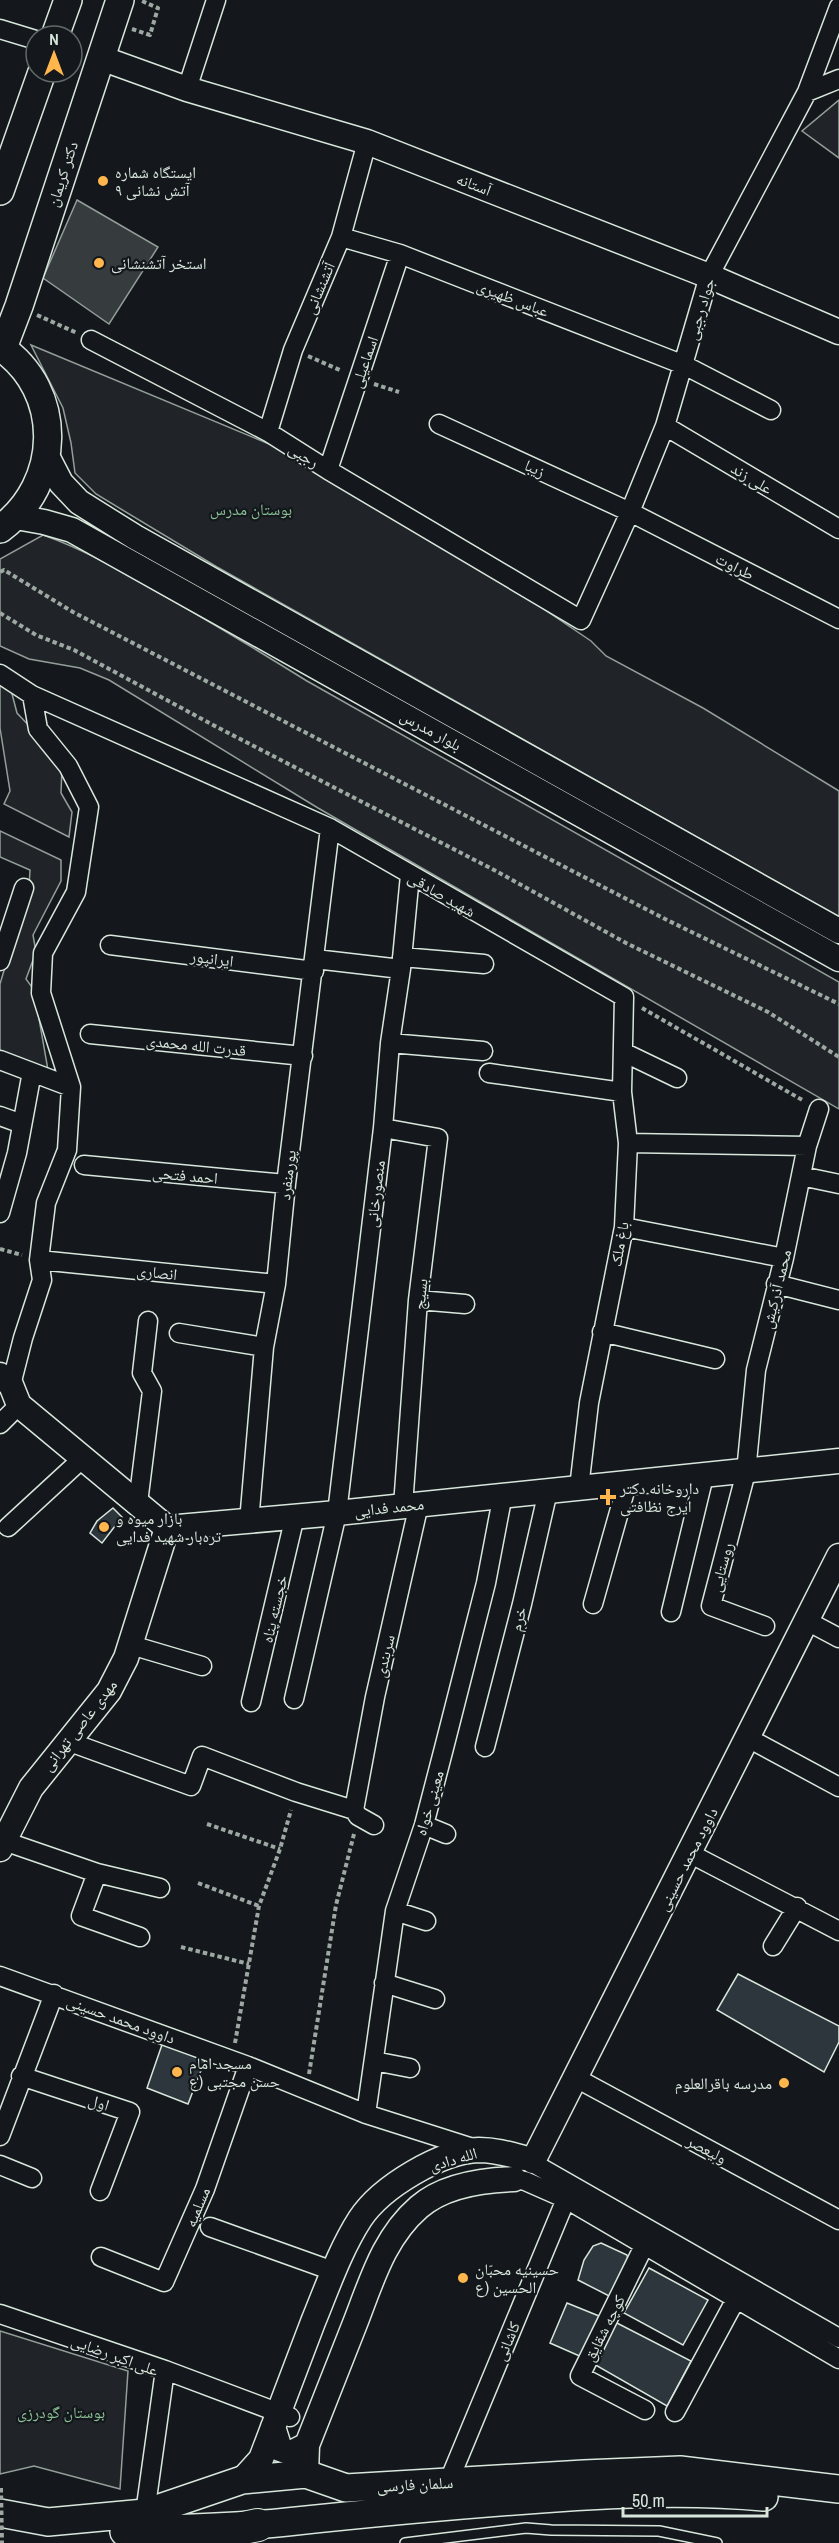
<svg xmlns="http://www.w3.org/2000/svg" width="839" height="2543" font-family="'Archivo Narrow','Noto Naskh Arabic',sans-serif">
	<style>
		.green { fill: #202428; stroke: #939e99; stroke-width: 1.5 }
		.water { fill: #363b3e; stroke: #939e99; stroke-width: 1.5 }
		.building { fill: #2c363c; stroke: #d8e6dc; stroke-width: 1.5 }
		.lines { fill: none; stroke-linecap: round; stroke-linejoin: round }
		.lane-casing { stroke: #d8e6dc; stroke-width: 12 }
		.street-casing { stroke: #d8e6dc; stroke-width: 21 }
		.secondary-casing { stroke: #d8e6dc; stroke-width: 27 }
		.primary-casing { stroke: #d8e6dc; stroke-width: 30 }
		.highway-casing { stroke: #d8e6dc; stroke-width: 34 }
		.path { stroke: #9da8a2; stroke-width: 4; stroke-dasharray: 4.5 3; stroke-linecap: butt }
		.lane { stroke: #14181c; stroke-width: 9 }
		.street { stroke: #14181c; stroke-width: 18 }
		.secondary { stroke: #14181c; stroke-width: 24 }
		.primary { stroke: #14181c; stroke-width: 27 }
		.highway { stroke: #14181c; stroke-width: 32 }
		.path-bridge { stroke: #9da8a2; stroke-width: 4; stroke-dasharray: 4.5 3; stroke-linecap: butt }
		.poi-dot { fill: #ffb74d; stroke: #14181c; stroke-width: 2 }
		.labels { text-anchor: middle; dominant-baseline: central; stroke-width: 4.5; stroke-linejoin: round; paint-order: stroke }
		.poi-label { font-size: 16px; fill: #d8e6dc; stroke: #14181c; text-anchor: start }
		.street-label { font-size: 16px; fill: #d8e6dc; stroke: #14181c }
		.park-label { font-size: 16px; fill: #8ac095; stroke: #14181c }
	</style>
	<rect width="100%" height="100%" fill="#14181c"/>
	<!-- green -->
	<path class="green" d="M839 100V158L802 131Z
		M31 345 274 446 495 576 591 641 606 656 703 708 839 791V917L217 567 96 494 75 473 71 443 63 408Z
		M43 535C83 549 118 569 154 590 206 619 257 650 307 681L839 982V1109L318 808 109 680 80 668 29 659 0 646V559Z
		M0 679 11 690 17 713 35 732 62 768 61 793 72 812 69 837 4 804 10 791 0 728Z
		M0 831 61 860V881L33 935 36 952 26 979 34 990 48 1070 0 1052V984L29 886 30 870 0 857Z
		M0 2331 128 2371 120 2489 34 2466 0 2474Z"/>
	<!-- water -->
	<path class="water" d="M77 200 158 247 109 324 43 278Z"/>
	<!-- building -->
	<path class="building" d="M113 1508 122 1517 102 1543 90 1533 97 1521Z
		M738 1974 839 2026V2042L824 2072 717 2010Z
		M164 2039 207 2055 188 2104 147 2088Z
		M601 2243 627 2255 629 2264 613 2298 578 2280 584 2260 593 2246Z
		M649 2268 708 2300 683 2345 624 2313Z
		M567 2303 599 2316 584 2358 550 2343Z
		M613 2321 691 2361 667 2406 592 2363Z"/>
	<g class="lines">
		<defs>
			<path id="lane" d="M405 2543 526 2528 551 2530 659 2531 717 2543"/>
			<path id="street" d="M0 29 36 40
				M187 89 216 0
				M807 92 839 79
				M341 237 400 254 684 365 771 410
				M91 340 268 432 328 470 581 620 630 512 665 426 709 276 807 92 839 7
				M439 424 630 512 839 619
				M665 426 839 529
				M268 432 293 350 341 237 367 142
				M328 470 400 254
				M0 674 32 695 38 729 68 766 89 807 76 892 43 953 41 993 71 1087 67 1150 46 1203 39 1260 42 1280 23 1338 11 1385
				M32 695 330 828 624 997 622 1092 628 1143 624 1227 589 1403 579 1488
				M110 945 314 971
				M402 957 484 964
				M315 959 401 969
				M0 961 24 888
				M90 1034 303 1056
				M390 1043 483 1051
				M623 1052 677 1078
				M0 1060 71 1087
				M489 1073 622 1092
				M0 1116 22 1124
				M383 1128 438 1138 418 1300 403 1506
				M628 1143 807 1146
				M84 1165 286 1184
				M801 1176 839 1184
				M0 1213 17 1153 32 1072
				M624 1227 784 1258
				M39 1260 276 1284
				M776 1284 839 1300
				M418 1300 465 1304
				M602 1332 715 1359
				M179 1333 264 1347
				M0 1424 19 1405
				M138 1503 152 1391 142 1373 148 1321
				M249 1522 264 1347 276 1284 286 1184 330 828
				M8 1527 83 1458
				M593 1604 627 1484
				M671 1612 704 1476
				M807 1621 839 1638
				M765 1626 711 1606 746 1472 756 1370 784 1258 807 1146 819 1109
				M131 1645 202 1666
				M294 1699 337 1513 383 1128 390 1043 401 969 410 875
				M251 1702 295 1516
				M748 1738 839 1787
				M67 1741 191 1786 202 1756 296 1792 354 1810 358 1816 374 1825
				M485 1747 522 1604 548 1491
				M354 1810 375 1697 419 1504
				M424 1825 446 1834
				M4 1841 97 1873 81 1916 140 1937
				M689 1853 839 1931
				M97 1873 160 1888
				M395 1911 426 1921
				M773 1946 797 1907
				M0 1976 248 2066 366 2114 476 2149
				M384 1983 435 1999
				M374 2061 410 2068
				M21 2076 130 2112 100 2191
				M576 2078 839 2220
				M366 2114 395 1911 424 1825 444 1748 486 1583 503 1494
				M0 2136 54 1994
				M524 2158 839 2338
				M0 2165 32 2178
				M514 2179 525 2181 566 2199 839 2359
				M210 2227 333 2271
				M644 2246 580 2376 645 2410
				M101 2257 164 2282 205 2189 248 2066
				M0 2314 165 2370 290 2417
				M675 2412 736 2299
				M448 2483 566 2199
				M145 2513 165 2370"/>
			<path id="secondary" d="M101 58 187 89 367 142 709 276 839 332
				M47 456 61 483 79 502 135 537 839 931
				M16 517 44 522 72 530 839 959
				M0 1375 11 1385 19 1405 167 1528 337 1513 839 1461
				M0 1849 31 1788 109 1691 126 1658 167 1528
				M533 2161 839 1556
				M273 2427 280 2449 291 2453 307 2445
				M306 2474 307 2445C323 2405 339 2365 354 2326 371 2283 383 2238 419 2207 444 2185 482 2180 514 2179
				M242 2480 261 2459C278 2413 296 2368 313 2322 327 2288 340 2250 360 2219 381 2187 441 2151 479 2150 495 2150 509 2154 524 2158"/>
			<path id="primary" d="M55 36 68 0
				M0 191 42 72
				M0 347C65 391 62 484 0 529
				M3 348 19 306 120 0
				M0 2513 48 2522 145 2513 242 2480 306 2474 346 2488 584 2474 680 2470 839 2489
				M124 2532C178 2527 233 2528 287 2522 372 2513 456 2505 541 2499 616 2493 690 2490 764 2497"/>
			<path id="highway" d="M173 2543 258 2525"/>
		</defs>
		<!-- lane casing -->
		<use href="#lane" class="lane-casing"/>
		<!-- street casing -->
		<use href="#street" class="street-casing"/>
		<!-- secondary casing -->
		<use href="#secondary" class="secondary-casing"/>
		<!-- primary casing -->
		<use href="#primary" class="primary-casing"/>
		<!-- highway casing -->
		<use href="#highway" class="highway-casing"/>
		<!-- path -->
		<path class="path" d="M132 29 150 35 158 8 142 1
			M37 315 77 333
			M308 356 342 371
			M374 384 399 392
			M0 572 4 570 73 612 667 920 839 1004
			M0 613 36 635 74 650 213 725 496 871 626 943 768 1012 839 1057
			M642 1008 804 1101
			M0 1249 22 1255
			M207 1824 280 1849
			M198 1883 259 1906
			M181 1947 249 1964
			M235 2043 259 1906 280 1849 291 1810
			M309 2074 336 1905 354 1834"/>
		<!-- lane -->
		<use href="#lane" class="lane"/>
		<!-- street -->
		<use href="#street" class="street"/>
		<!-- secondary -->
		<use href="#secondary" class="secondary"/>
		<!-- primary -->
		<use href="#primary" class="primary"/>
		<!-- highway -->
		<use href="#highway" class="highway"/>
		<!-- path-bridge -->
		<path class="path-bridge" d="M1 2488 2 2543"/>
	</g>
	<!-- markers -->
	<g class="poi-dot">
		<circle cx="103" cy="181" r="6"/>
		<circle cx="99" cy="263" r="6"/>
		<path d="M605 1488h6v6h6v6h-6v6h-6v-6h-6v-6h6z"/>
		<circle cx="104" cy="1527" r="6"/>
		<circle cx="177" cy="2072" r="6"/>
		<circle cx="784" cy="2083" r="6"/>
		<circle cx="463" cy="2278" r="6"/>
	</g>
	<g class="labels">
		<!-- poi labels -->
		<g class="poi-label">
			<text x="115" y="172">ایستگاه شماره<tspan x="115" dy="18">۹ آتش نشانی</tspan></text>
			<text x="111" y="263">استخر آتشنشانی</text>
			<text x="620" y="1488">داروخانه دکتر<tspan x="620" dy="18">ایرج نظافتی</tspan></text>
			<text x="116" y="1518">بازار میوه و<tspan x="116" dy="18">تره‌بار شهید فدایی</tspan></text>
			<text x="189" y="2063">مسجد امام<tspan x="189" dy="18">حسن مجتبی (ع</tspan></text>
			<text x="772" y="2083" text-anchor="end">مدرسه باقرالعلوم</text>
			<text x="475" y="2269">حسینیه محبّان<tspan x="475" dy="18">الحسین (ع</tspan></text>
		</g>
		<!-- street labels -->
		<g class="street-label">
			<text transform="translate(62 174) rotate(-72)">دکتر کریمان</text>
			<text transform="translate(474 184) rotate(21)">آستانه</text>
			<text transform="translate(319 288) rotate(-67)">آتشنشانی</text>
			<text transform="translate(513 298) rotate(21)">عباس ظهیری</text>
			<text transform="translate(700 309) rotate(-73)">جواد رجبی</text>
			<text transform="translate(364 362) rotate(-71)">اسماعیلی</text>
			<text transform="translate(304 455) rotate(32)">رجبی</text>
			<text transform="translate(535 468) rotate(25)">زیبا</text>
			<text transform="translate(752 478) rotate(31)">علی زند</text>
			<text transform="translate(735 566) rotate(27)">طراوت</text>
			<text transform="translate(431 730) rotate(29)">بلوار مدرس</text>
			<text transform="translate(442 894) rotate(30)">شهید صادقی</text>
			<text transform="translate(212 958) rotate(7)">ایرانپور</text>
			<text transform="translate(196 1045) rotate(6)">قدرت الله محمدی</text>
			<text transform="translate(185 1175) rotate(5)">احمد فتحی</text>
			<text transform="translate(287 1175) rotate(-83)">پورمنفرد</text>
			<text transform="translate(375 1194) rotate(-83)">منصورخانی</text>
			<text transform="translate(619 1244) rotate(-80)">باغ ملک</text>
			<text transform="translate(157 1272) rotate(6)">انصاری</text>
			<text transform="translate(776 1289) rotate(-76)">محمد آذرکیش</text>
			<text transform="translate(420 1294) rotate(-84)">بسیج</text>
			<text transform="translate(389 1507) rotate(-6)">محمد فدایی</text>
			<text transform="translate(721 1567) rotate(-75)">روستایی</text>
			<text transform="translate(274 1609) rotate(-77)">خجسته پناه</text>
			<text transform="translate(518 1619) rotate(-76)">خرم</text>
			<text transform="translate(384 1656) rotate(-77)">سربندی</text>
			<text transform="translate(79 1725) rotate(-52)">مهدی عاصی تهرانی</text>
			<text transform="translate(429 1803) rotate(-74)">معینی خواه</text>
			<text transform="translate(687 1859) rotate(-63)">داوود محمد حسینی</text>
			<text transform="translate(121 2019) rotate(20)">داوود محمد حسینی</text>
			<text transform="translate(99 2102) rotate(18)">اول</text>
			<text transform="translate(707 2149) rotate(28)">ولیعصر</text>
			<text transform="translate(453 2159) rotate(-16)">الله دادی</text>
			<text transform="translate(197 2207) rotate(-67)">مسلمیه</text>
			<text transform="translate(604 2328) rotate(-63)">کوچه شقایق</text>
			<text transform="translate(507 2341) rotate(-67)">کاشانی</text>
			<text transform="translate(115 2355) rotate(20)">علی اکبر رضایی</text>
			<text transform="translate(415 2484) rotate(-3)">سلمان فارسی</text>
		</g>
		<!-- park labels -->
		<g class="park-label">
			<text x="251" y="509">بوستان مدرس</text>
			<text x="61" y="2412">بوستان گودرزی</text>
		</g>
	</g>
	<!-- north arrow -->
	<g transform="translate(54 54)"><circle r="28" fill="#14181c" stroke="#626a69" stroke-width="1.5"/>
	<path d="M0-4.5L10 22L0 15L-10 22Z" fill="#ffb74d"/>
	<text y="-9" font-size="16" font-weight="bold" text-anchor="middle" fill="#d8e6dc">N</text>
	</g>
	<!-- scale -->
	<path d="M623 2507v9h144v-9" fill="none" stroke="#d8e6dc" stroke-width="3"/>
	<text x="632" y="2507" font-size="18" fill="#d8e6dc" stroke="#14181c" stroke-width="4.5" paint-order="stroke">50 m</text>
</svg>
